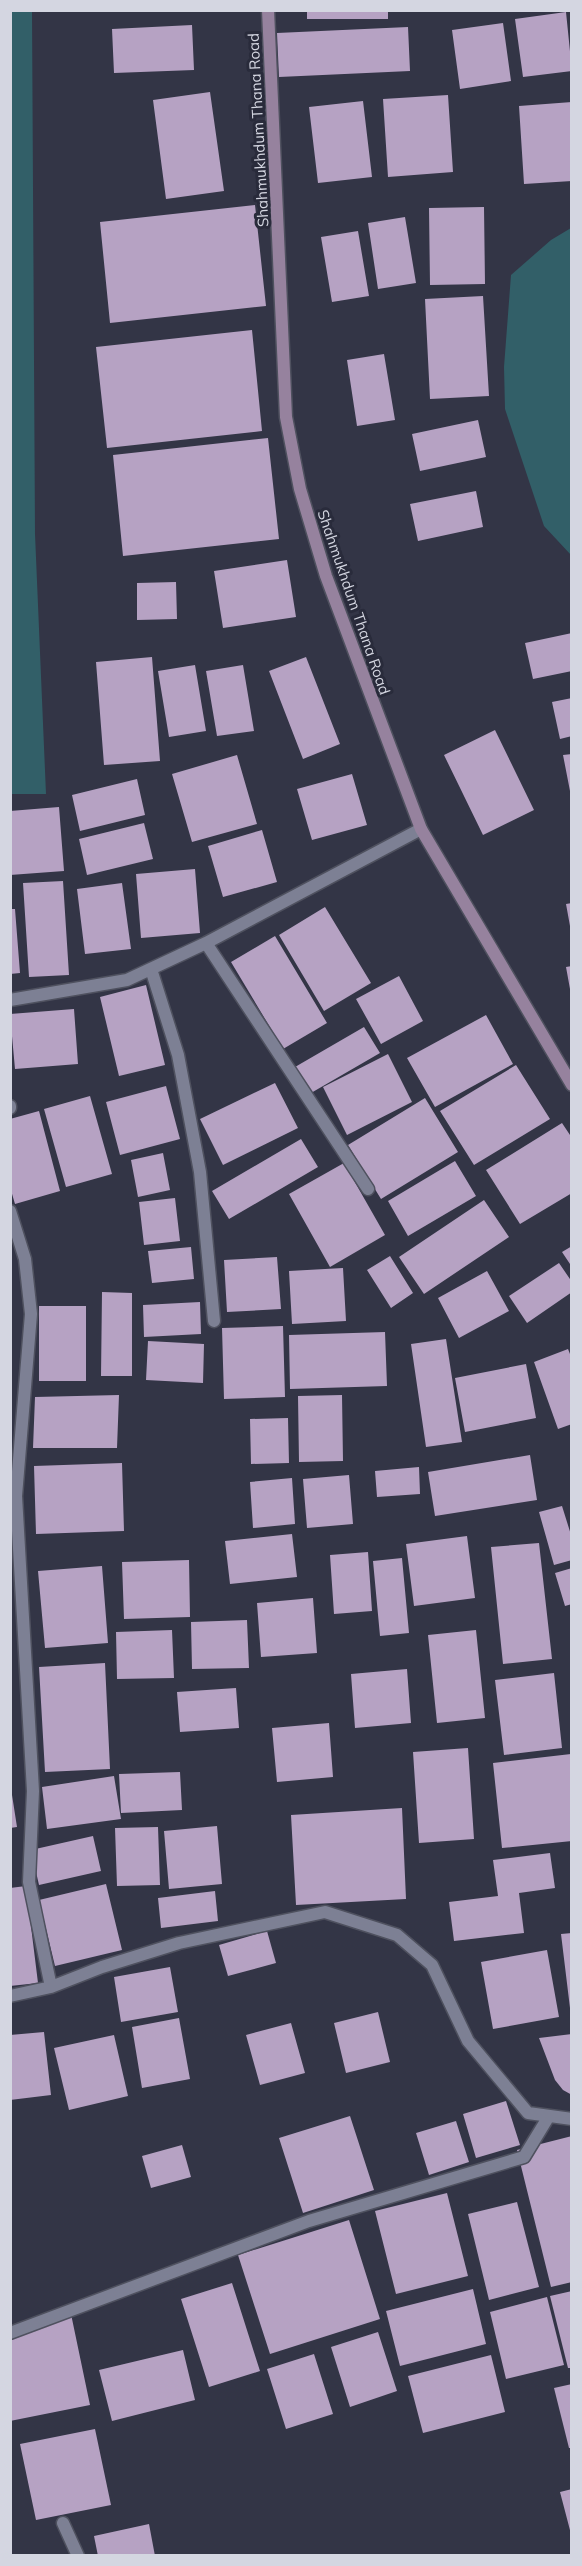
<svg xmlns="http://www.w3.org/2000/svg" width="582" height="2566" font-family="Mulish,sans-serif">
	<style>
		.water { fill: #325f68 }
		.building { fill: #b6a2c3 }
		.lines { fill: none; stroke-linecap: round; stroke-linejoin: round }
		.street-casing { stroke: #4f515f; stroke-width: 15 }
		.secondary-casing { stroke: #4f515f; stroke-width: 15 }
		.street { stroke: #7d8094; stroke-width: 12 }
		.secondary { stroke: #96829e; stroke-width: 12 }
		.labels { text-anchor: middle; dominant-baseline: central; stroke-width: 6; stroke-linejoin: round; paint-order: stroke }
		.street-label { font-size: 15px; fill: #d4d6e1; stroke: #292b3b }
	</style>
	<rect width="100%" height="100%" fill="#333546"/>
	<!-- water -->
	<path class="water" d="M10 11H32L35 534 46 794H10Z
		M571 228V555L544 526 505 409 504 367 511 275 551 240Z"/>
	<!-- building -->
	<path class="building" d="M307 10H388V19H307Z
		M566 12 572 71 523 77 515 19Z
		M503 23 511 81 460 89 452 30Z
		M192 25 194 70 114 73 112 29Z
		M408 27 410 71 279 77 277 33Z
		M210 92 224 191 166 199 153 100Z
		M448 95 453 172 388 177 383 99Z
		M363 101 372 177 318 183 309 107Z
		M572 102V181L524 184 519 106Z
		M255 205 266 306 110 323 100 222Z
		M484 207 485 284 430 285 429 208Z
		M405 217 416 283 378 289 368 223Z
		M358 231 369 296 332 302 321 237Z
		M483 296 489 396 430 399 425 299Z
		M252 330 262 431 107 448 96 347Z
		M384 354 395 420 357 426 347 360Z
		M478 420 486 457 420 471 412 434Z
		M268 438 279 539 123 556 113 455Z
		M476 491 483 527 418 541 410 504Z
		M287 560 296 617 223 628 214 571Z
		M176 582 177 619 137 620V583Z
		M572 633V671L533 679 525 643Z
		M152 657 160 761 104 765 96 662Z
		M306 657 340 744 303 759 269 671Z
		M195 665 206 731 169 737 158 671Z
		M243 665 254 731 217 736 206 671Z
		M572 698V736L560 739 552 702Z
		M495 730 534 810 483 835 444 755Z
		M572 754V791H570L563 755Z
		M237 755 257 824 192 842 172 774Z
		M352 774 367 825 312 840 297 789Z
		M137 779 145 815 80 831 72 795Z
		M59 807 64 871 10 875V811Z
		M144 823 153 859 87 875 79 839Z
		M262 830 277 882 223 897 208 846Z
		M195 869 200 933 141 938 136 874Z
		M63 881 69 975 29 977 23 883Z
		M122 883 131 949 85 954 77 889Z
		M572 903V926H570L566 904Z
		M325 907 371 983 324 1011 279 935Z
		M10 909H15L20 973 10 974Z
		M275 936 327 1023 283 1049 231 962Z
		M572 966V989H570L566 967Z
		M399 976 423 1021 381 1044 356 999Z
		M146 985 165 1065 119 1076 100 997Z
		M74 1009 78 1064 15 1069 10 1014Z
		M486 1015 513 1064 435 1107 407 1058Z
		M364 1027 380 1053 311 1093 295 1067Z
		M388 1054 412 1102 347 1135 323 1087Z
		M516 1065 550 1119 474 1165 440 1111Z
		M275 1083 298 1128 223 1165 200 1119Z
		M166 1086 180 1139 120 1155 106 1102Z
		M90 1096 112 1174 66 1187 44 1109Z
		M425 1098 458 1152 381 1199 348 1145Z
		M39 1111 60 1191 15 1204 10 1187V1119Z
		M562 1123 572 1138V1193L520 1224 486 1170Z
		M301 1139 318 1167 229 1219 212 1191Z
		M163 1153 170 1190 138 1197 131 1160Z
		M455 1161 476 1196 408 1236 388 1201Z
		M344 1163 385 1235 330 1267 289 1194Z
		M175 1198 180 1241 144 1245 139 1202Z
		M484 1200 509 1237 424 1294 399 1257Z
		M572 1246V1267L562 1252Z
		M191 1247 194 1279 152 1283 148 1251Z
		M390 1256 413 1293 391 1308 367 1270Z
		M277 1257 281 1309 227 1312 224 1260Z
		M559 1263 572 1282V1292L527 1323 509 1296Z
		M343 1268 346 1321 292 1324 289 1271Z
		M487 1271 509 1311 459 1338 438 1298Z
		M102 1292 132 1293V1376H101Z
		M200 1302 201 1334 144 1337 143 1305Z
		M39 1306H86V1381H39Z
		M283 1326 285 1397 224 1399 222 1328Z
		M385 1332 387 1386 290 1389 289 1335Z
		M446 1339 462 1442 426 1447 411 1344Z
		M148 1341 204 1344 203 1383 146 1380Z
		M568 1349 572 1359V1424L558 1429 534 1362Z
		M526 1364 536 1418 465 1432 455 1378Z
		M119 1395 117 1448H33L35 1397Z
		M342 1395 343 1461 299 1462 298 1396Z
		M288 1418 289 1463 251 1464 250 1419Z
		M530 1455 537 1500 435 1516 428 1472Z
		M122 1463 124 1531 36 1534 34 1466Z
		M419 1467 420 1494 377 1497 375 1471Z
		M349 1475 353 1524 307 1528 303 1479Z
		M292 1478 295 1524 253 1528 250 1482Z
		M562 1506 572 1538V1560L554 1565 539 1512Z
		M292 1534 297 1577 230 1584 225 1541Z
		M467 1536 475 1598 414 1606 406 1544Z
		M539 1543 552 1659 503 1664 491 1547Z
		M368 1552 372 1611 334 1614 330 1555Z
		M402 1558 409 1633 380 1636 373 1561Z
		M189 1560 190 1617 124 1619 122 1562Z
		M102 1566 108 1643 45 1648 38 1571Z
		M572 1568V1604L565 1606 555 1573Z
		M313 1598 317 1653 261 1657 257 1603Z
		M247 1620 249 1668 192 1669 191 1622Z
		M172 1630 174 1678 117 1679 116 1632Z
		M476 1630 485 1718 437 1723 428 1635Z
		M105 1663 110 1769 45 1772 39 1667Z
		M407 1669 411 1723 355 1728 351 1674Z
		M554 1673 562 1748 504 1755 495 1680Z
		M236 1688 239 1728 180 1732 177 1692Z
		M329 1723 333 1777 277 1782 272 1728Z
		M468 1748 474 1839 419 1843 413 1752Z
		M571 1754 572 1841 502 1848 493 1763Z
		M180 1772 182 1810 121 1813 119 1774Z
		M114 1776 121 1819 47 1829 42 1787Z
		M10 1795H12L17 1827 10 1828Z
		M402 1808 406 1899 296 1905 291 1815Z
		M217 1826 222 1884 169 1889 164 1831Z
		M158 1827 160 1885 117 1886 115 1828Z
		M93 1836 101 1871 39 1885 31 1850Z
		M550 1853 555 1888 519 1893 524 1933 454 1941 449 1902 498 1896 493 1860Z
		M106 1884 122 1950 55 1966 39 1900Z
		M26 1886 38 1983 10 1986V1888Z
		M215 1891 218 1921 161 1928 158 1898Z
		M267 1931 276 1963 228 1976 219 1945Z
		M572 1933V2008H570L561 1934Z
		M547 1950 559 2017 493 2029 481 1962Z
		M170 1967 178 2012 121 2022 114 1977Z
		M378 2012 390 2062 346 2073 334 2023Z
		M179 2018 190 2079 142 2088 132 2027Z
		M291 2023 305 2073 260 2085 246 2035Z
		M44 2032 51 2095 10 2100V2035Z
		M572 2034V2095L563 2090 555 2080 539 2038Z
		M114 2035 128 2096 69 2110 54 2048Z
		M506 2101 520 2145 476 2158 463 2114Z
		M350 2116 374 2190 303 2213 279 2138Z
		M456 2121 469 2162 429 2175 416 2133Z
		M572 2136V2282L551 2287 517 2150Z
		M182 2145 191 2177 151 2188 142 2156Z
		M447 2193 468 2276 396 2294 375 2211Z
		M517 2202 539 2287 489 2300 468 2214Z
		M349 2220 380 2319 270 2354 238 2255Z
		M232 2283 260 2371 209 2387 181 2299Z
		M473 2289 486 2344 400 2366 386 2311Z
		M572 2291V2368H568L550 2296Z
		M547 2297 564 2365 506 2379 490 2312Z
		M71 2314 90 2405 10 2421V2327Z
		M378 2332 397 2391 350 2407 331 2347Z
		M183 2350 195 2400 112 2421 99 2370Z
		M314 2354 333 2414 286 2429 267 2369Z
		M491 2355 505 2412 423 2433 408 2376Z
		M572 2384V2448H569L554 2388Z
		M95 2429 111 2505 36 2520 20 2444Z
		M572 2489V2534H571L560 2492Z
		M149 2524 155 2556H98L94 2536Z"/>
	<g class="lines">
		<defs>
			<path id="street" d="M206 943 368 1189
				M151 969 178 1055 200 1172 214 1321
				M10 1000 127 980 206 943 421 829
				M10 1106V1108
				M10 1211 25 1259 31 1314 16 1496 33 1791 29 1882 51 1987
				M10 1996 51 1987 102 1967 179 1943 325 1912 397 1935 432 1965 468 2041 528 2113 572 2119
				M10 2333 309 2221 524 2157 549 2116
				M63 2523 78 2556"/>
			<path id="secondary" d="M268 10 286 417 300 489 326 576 421 829 572 1085"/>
		</defs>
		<!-- street casing -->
		<use href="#street" class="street-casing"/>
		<!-- secondary casing -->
		<use href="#secondary" class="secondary-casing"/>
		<!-- street -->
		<use href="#street" class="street"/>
		<!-- secondary -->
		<use href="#secondary" class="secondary"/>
	</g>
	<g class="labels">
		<!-- street labels -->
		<g class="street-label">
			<text transform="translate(258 130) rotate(-93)">Shahmukhdum Thana Road</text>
			<text transform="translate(354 602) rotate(71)">Shahmukhdum Thana Road</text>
		</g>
	</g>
	<!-- border -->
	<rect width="582" height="2566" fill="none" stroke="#d4d6e1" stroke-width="24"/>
</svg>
